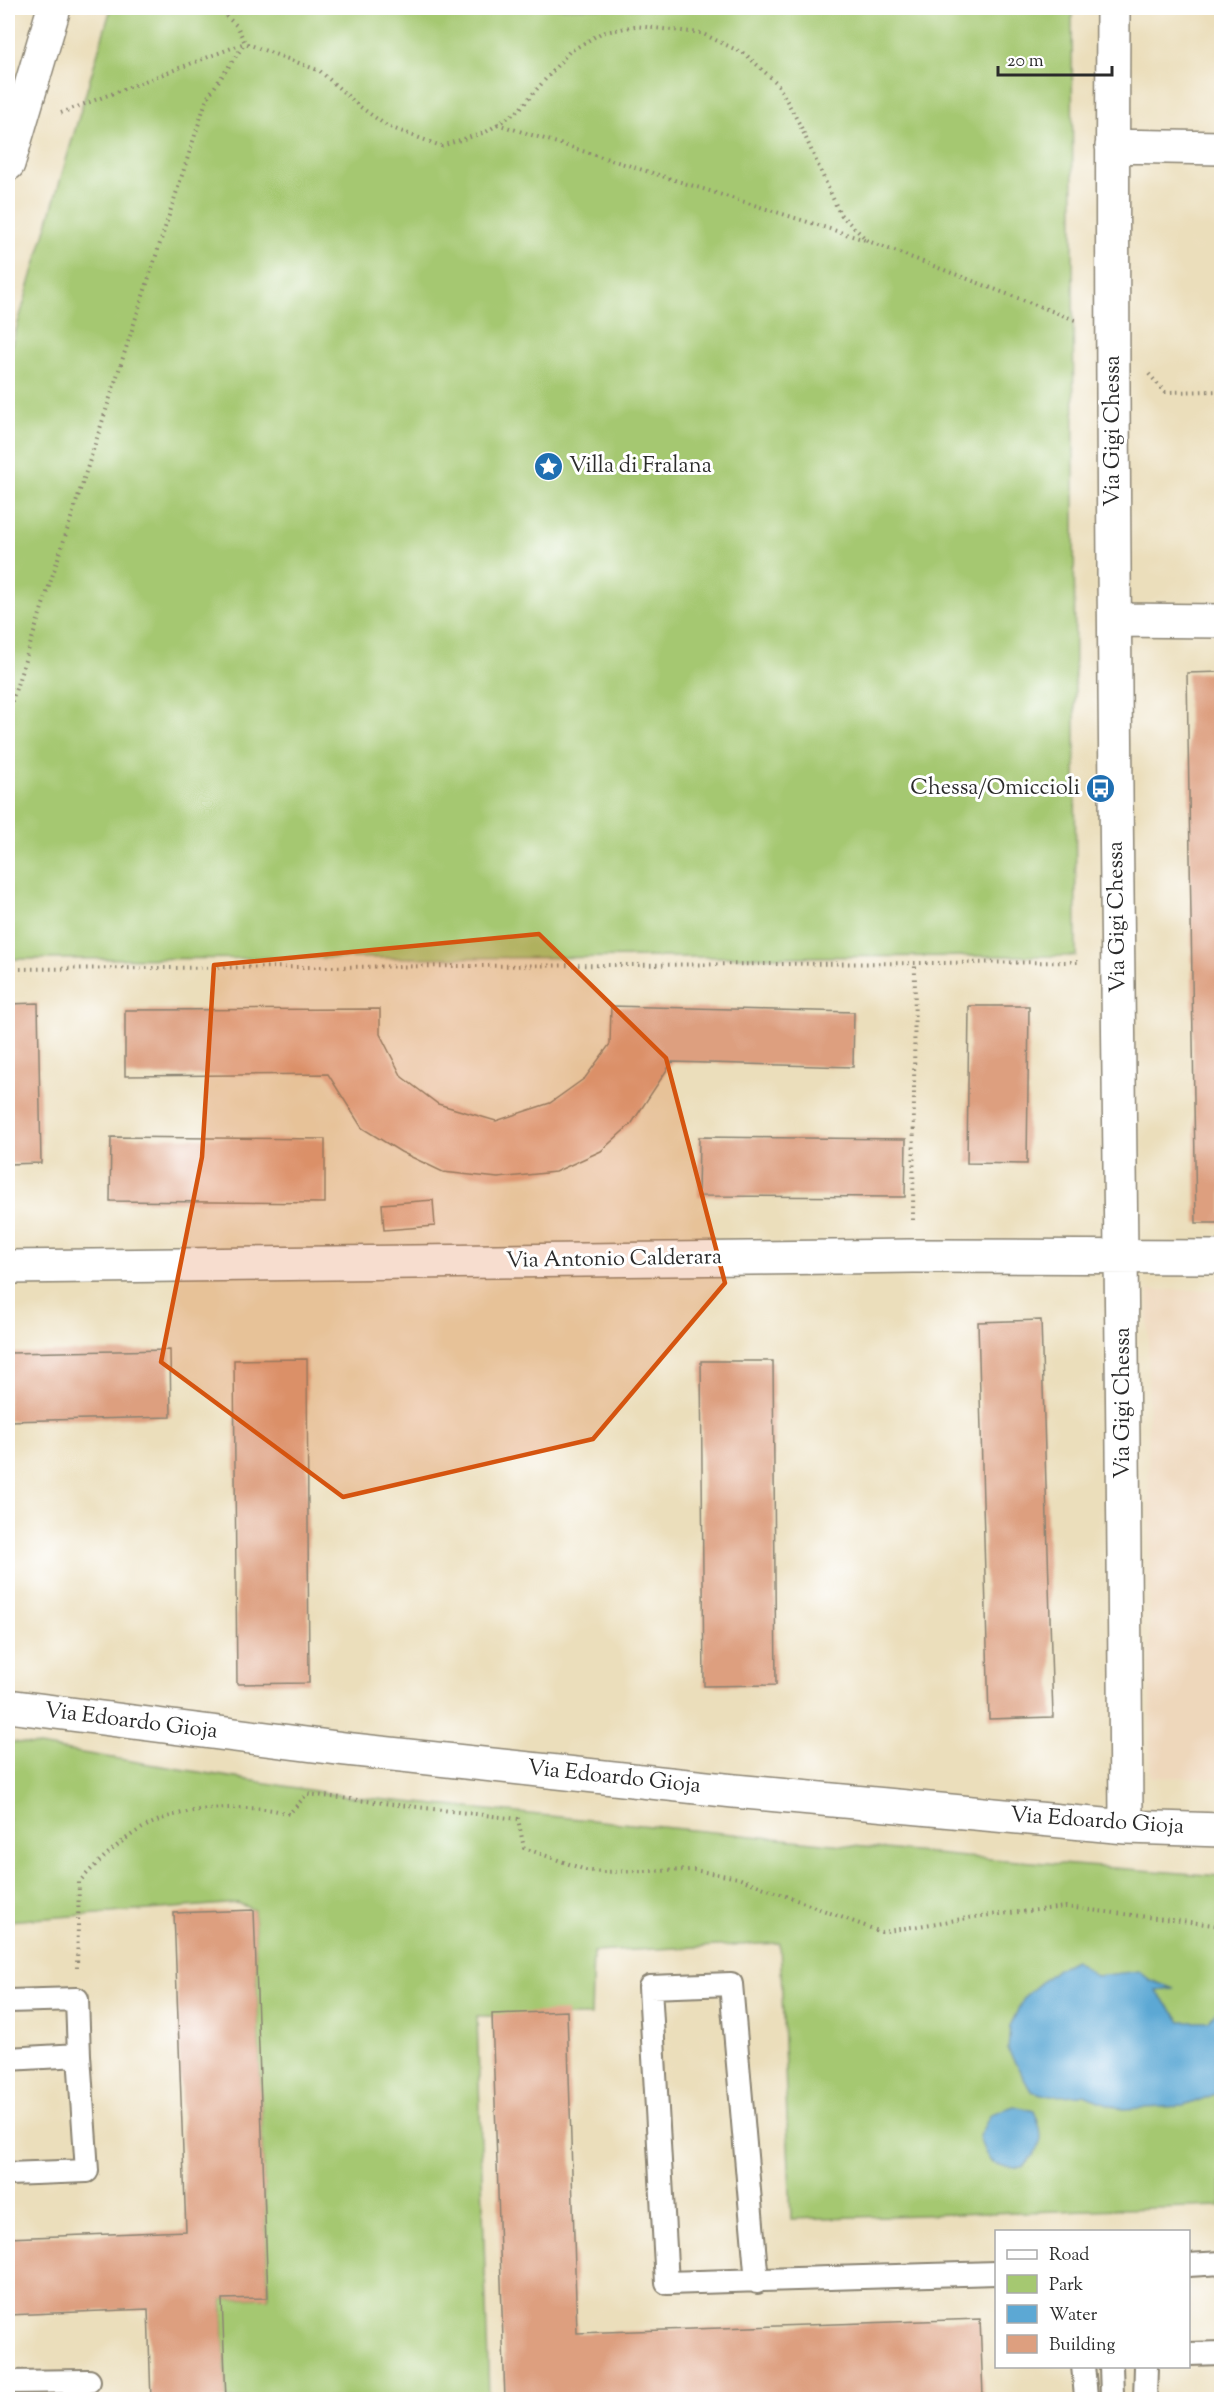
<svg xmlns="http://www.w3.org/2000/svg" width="1229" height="2407" font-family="'Sorts Mill Goudy',serif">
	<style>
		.built { fill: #eed7bb }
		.green { fill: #a5c871; stroke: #687a4e; stroke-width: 1.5 }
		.water { fill: #5ca8d4; stroke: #446a80; stroke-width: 1.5 }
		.building { fill: #dd9f7f }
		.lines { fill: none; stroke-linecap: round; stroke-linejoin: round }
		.service-casing { stroke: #8b8473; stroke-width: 26 }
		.minor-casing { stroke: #8b8473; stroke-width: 36 }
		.path { stroke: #8b8473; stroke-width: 4; stroke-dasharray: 1.5 4.5; stroke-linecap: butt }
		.service { stroke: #fff; stroke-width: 22 }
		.minor { stroke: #fff; stroke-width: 33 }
		.marked { fill: #d5540f; fill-opacity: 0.2; stroke: #d5540f; stroke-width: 4.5; stroke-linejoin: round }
		.labels { text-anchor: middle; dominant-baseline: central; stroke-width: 6; stroke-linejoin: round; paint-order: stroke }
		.street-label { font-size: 22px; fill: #2b2b2b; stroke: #fff }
		.poi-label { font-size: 22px; fill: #2b2b2b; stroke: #fff; text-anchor: start }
	</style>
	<rect width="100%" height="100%" fill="#fff"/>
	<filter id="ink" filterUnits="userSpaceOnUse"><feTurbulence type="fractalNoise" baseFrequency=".0167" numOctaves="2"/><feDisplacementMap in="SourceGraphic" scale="12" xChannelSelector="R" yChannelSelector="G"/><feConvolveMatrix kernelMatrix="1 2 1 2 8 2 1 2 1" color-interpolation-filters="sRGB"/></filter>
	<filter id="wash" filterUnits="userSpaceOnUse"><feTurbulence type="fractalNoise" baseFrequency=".008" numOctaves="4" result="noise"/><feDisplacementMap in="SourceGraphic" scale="24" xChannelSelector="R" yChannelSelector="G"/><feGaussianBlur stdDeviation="1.35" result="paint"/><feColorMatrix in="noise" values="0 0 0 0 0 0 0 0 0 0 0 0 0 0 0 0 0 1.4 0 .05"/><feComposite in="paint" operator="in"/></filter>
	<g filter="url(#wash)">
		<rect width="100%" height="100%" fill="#ebdebb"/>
		<!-- built -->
		<path class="built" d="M1148 1290H1221V1778L1150 1777Z"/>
		<!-- green -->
		<path class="green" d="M111 8H1072L1076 956 8 959V357Z
			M8 1741 346 1796 965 1857 1221 1876V2206L791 2219 780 1943 593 1952 591 2016H477L489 2399H226L222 2299 268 2298 254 1910 238 1903 8 1921Z"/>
		<!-- water -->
		<path class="water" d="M1075 1960 1096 1976 1139 1971 1150 1980 1174 1989 1156 1991 1181 2021H1209L1221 2004V2092L1184 2106 1122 2109 1083 2095 1051 2096 1031 2091 1008 2050 1010 2026 1025 1996 1057 1969Z
			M1014 2106 1034 2111C1046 2140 1043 2145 1023 2167 994 2168 987 2164 979 2136L991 2114Z"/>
		<g id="blocks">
			<!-- building -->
			<path class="building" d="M1222 672V1223H1196L1187 673Z
				M38 1003 41 1163 8 1164V1004Z
				M611 1006 854 1012 853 1067 672 1062 632 1123 601 1151 555 1172 498 1178 443 1172 401 1152 362 1128 328 1074 125 1076V1010L380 1009V1034L402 1077 438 1104 496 1121 550 1103 585 1078 610 1044Z
				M969 1006H1029L1027 1164 967 1163Z
				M111 1137 325 1139V1203L110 1201Z
				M699 1137 906 1139 905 1197 698 1196Z
				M433 1200 435 1226 384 1230 382 1204Z
				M1041 1320 1053 1717 989 1719 978 1322Z
				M170 1350 171 1417 8 1421V1353Z
				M307 1359 309 1683 237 1684 234 1360Z
				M701 1361H773L776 1685 704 1686Z
				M254 1910 268 2298 222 2299 226 2400H151L148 2309 8 2315V2238L186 2231 174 1913Z
				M567 2011 577 2333 980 2319 983 2396 867 2400H505L492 2014Z"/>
		</g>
	</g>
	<g filter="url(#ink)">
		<use href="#blocks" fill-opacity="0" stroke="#8b8473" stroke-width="1.5"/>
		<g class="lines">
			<defs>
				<path id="service" d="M8 2001 77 1999 79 2055
					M8 2059 79 2055 87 2171 8 2174
					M1188 2265 1222 2263
					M757 2282 731 1984 650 1987 667 2283 996 2273
					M1188 2354 1222 2353
					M1083 2366 1086 2396
					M1111 2366 1112 2395
					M8 2382 89 2381
					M1145 2400 1146 2366"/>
				<path id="minor" d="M1113 8C1110 614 1123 1220 1126 1827
					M1112 146 1222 148
					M8 164 54 8
					M1115 620 1222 621
					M8 1267 913 1256 1222 1257
					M8 1706 345 1749 734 1791 1126 1827 1222 1830"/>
			</defs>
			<!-- service casing -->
			<use href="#service" class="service-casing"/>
			<!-- minor casing -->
			<use href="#minor" class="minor-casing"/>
			<!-- path -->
			<path class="path" d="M217 8 237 26 245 43 320 71 359 106 387 126 441 146 486 132 518 111 569 52 601 33 635 26 701 33 745 54 777 83 800 125 840 214 868 241 1078 321
				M61 113 245 43
				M497 124 865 240
				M1149 374 1165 392 1222 391
				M8 713 207 98 245 43
				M8 969 1081 962
				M913 1220 915 963
				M77 1968 79 1882C129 1829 161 1808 235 1808 254 1808 270 1808 289 1814L307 1794 518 1819 524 1848 586 1870 602 1872 694 1870 738 1878 881 1932 981 1916 1066 1907 1222 1926"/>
			<!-- service -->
			<use href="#service" class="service"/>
			<!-- minor -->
			<use href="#minor" class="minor"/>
		</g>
	</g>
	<!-- marked area -->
	<path class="marked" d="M539 934 666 1058 725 1283 593 1439 343 1497 161 1362 202 1157 214 965Z"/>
	<!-- icons -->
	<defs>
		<symbol id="sight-disc" viewBox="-11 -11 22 22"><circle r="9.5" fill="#1f6fb2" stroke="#fff"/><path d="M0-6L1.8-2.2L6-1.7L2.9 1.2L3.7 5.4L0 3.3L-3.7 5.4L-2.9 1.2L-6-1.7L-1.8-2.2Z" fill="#fff"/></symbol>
		<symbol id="bus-disc" viewBox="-11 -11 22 22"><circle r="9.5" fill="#1f6fb2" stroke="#fff"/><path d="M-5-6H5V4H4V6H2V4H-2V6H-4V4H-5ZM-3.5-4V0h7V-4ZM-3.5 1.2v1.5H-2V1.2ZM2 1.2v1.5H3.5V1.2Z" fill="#fff"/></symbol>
	</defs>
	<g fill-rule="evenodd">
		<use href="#sight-disc" x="532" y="450" width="33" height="33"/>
		<use href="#bus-disc" x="1084" y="772" width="33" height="33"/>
	</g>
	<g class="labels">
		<!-- street labels -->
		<g class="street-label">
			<text transform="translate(1114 431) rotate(-90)">Via Gigi Chessa</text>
			<text transform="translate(1118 917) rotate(-91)">Via Gigi Chessa</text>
			<text transform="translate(614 1260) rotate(-1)">Via Antonio Calderara</text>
			<text transform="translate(1124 1403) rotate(-90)">Via Gigi Chessa</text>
			<text transform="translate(131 1722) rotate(7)">Via Edoardo Gioja</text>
			<text transform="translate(614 1778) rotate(6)">Via Edoardo Gioja</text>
			<text transform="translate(1097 1822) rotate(4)">Via Edoardo Gioja</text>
		</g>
		<!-- poi labels -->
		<g class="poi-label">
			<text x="569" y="467">Villa di Fralana</text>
			<text x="1080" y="789" text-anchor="end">Chessa/Omiccioli</text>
		</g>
	</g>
	<!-- margin -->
	<rect width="1229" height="2407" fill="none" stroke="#fff" stroke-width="30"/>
	<!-- legend -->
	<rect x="995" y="2230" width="195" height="138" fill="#ffffff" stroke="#aaaaaa" stroke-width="1.5"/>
	<rect x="1007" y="2250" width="30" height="9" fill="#ffffff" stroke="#aaaaaa" stroke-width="1.5"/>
	<text x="1049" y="2260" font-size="18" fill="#2b2b2b">Road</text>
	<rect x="1007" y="2275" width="30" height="18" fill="#a5c871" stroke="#aaaaaa" stroke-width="1.5"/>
	<text x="1049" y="2290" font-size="18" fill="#2b2b2b">Park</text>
	<rect x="1007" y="2305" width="30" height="18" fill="#5ca8d4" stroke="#aaaaaa" stroke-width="1.5"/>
	<text x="1049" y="2320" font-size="18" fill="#2b2b2b">Water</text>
	<rect x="1007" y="2335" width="30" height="18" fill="#dd9f7f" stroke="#aaaaaa" stroke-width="1.5"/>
	<text x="1049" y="2350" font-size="18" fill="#2b2b2b">Building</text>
	<!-- scale -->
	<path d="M998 66v9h114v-9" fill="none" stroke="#2b2b2b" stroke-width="3"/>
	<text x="1007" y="66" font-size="18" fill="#2b2b2b" stroke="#ffffff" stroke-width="4.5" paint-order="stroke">20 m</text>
</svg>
